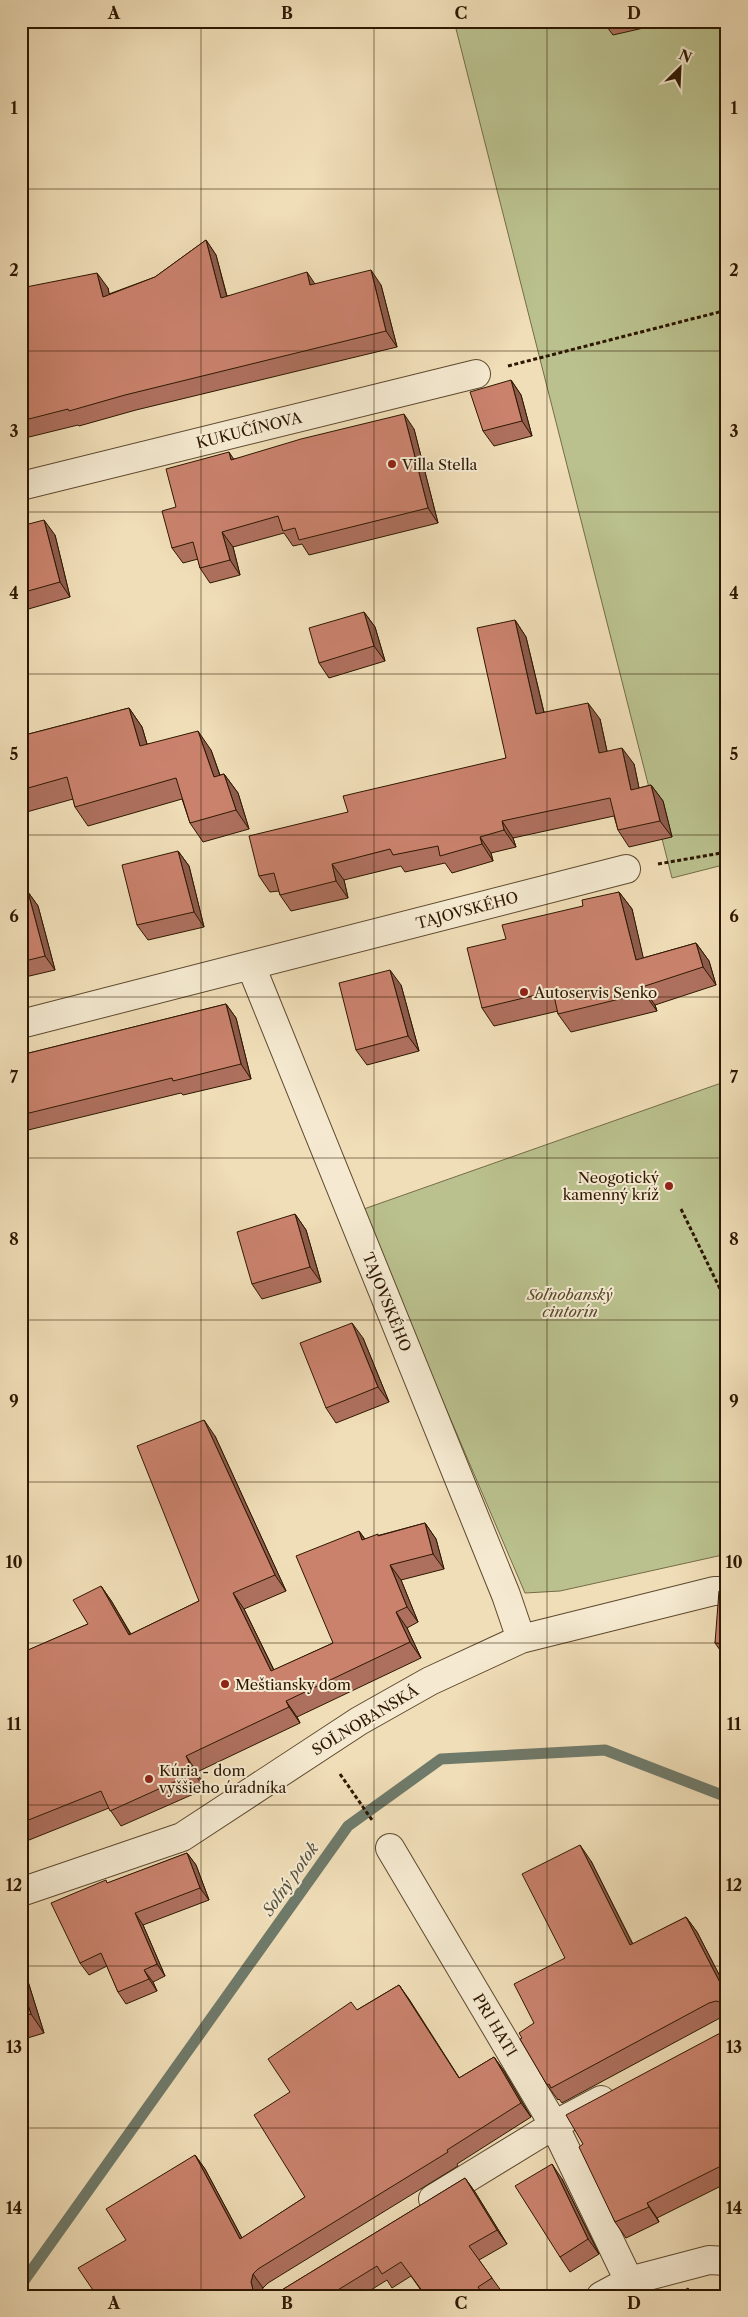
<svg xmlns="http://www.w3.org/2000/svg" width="748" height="2317" font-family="'Libre Caslon Text',serif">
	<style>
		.green { fill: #bac18e; stroke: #746c47 }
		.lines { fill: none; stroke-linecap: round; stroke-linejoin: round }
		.stream { stroke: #6f7a6a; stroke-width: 11 }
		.minor-casing { stroke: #5e492e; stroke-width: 30 }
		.path { stroke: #2e1700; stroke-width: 3; stroke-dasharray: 4 2.5; stroke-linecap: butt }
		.minor { stroke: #f5ead1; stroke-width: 28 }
		.wall { fill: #ae705e; stroke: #2e1700 }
		.shaded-wall { fill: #8d5b4c; stroke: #2e1700 }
		.building { fill: #ca826d; stroke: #2e1700 }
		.grid { fill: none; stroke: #2e1700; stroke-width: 1; stroke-opacity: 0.55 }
		.poi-dot { fill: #8f2418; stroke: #f5ead1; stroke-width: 2 }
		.labels { text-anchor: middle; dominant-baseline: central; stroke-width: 4; stroke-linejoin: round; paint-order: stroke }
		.street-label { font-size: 15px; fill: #2e1700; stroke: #f5ead1 }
		.poi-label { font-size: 15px; fill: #2e1700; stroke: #f5ead1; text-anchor: start }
		.park-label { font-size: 15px; font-style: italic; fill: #584a2b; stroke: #f5ead1 }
		.water-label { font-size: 16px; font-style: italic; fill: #54513e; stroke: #f5ead1 }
		.neatline { fill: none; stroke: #2e1700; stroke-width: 2 }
		.grid-label { font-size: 16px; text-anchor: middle; font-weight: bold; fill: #2e1700 }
	</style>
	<rect width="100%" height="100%" fill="#f0deb8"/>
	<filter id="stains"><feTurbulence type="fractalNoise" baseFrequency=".004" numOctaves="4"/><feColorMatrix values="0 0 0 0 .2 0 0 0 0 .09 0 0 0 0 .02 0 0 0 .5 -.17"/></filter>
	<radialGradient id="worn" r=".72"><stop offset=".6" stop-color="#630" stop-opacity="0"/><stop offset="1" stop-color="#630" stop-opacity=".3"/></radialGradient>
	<!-- green -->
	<path class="green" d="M454 21H727V864L672 878Z
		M727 1081V1554L560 1591 525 1593 361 1210Z"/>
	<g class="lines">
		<!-- stream -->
		<path class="stream" d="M21 2285 348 1826 441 1759 605 1750 727 1797"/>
		<defs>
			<path id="minor" d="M21 486 476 374
				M251 966 506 1595 521 1639
				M21 1024 626 869
				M390 1848 554 2125 629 2281
				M21 1892 182 1837 359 1721 430 1681 521 1639 714 1591H727
				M433 2199 554 2125 601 2100
				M601 2296 629 2281 709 2260 727 2261"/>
		</defs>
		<!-- minor casing -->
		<use href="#minor" class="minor-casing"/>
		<!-- path -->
		<path class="path" d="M508 366 727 310
			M658 864 727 852
			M681 1209 727 1303
			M340 1774 372 1820"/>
		<!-- minor -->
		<use href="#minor" class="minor"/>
	</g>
	<!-- wall -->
	<path class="wall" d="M605 21H674L613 35 607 27Z
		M206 240 216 255 227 296 315 284 381 285 397 347 136 410 79 426 78 425 21 439V288H108L109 294 155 277Z
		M511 380 521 395 532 436 494 446 483 431Z
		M414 429 438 523 309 555 302 544 293 546 284 533 233 547 240 575 210 583 200 568 198 559 183 563 172 548 176 507 234 459Z
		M21 526 55 535 70 597 25 610 21 604Z
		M364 612 375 627 385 661 329 678 319 663Z
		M515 620 526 637 544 712 600 719 607 751 634 764 639 788 651 785 663 801 672 837 629 847 618 830 614 816 513 838 516 847 491 853 493 861 452 873 445 863 405 872 401 866 344 880 348 898 291 911 280 895 279 891 270 892 259 876 348 812 506 758Z
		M129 708 142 727 147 744 211 750 220 775 224 774 238 793 249 829 203 842 190 823 182 799 88 826 75 807 73 799 23 813 21 810V736Z
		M178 851 189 866 204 927 148 940 137 925Z
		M28 892 38 906 55 970 21 978V893Z
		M619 892 632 909 643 958 696 943 709 961 716 985 655 1005 657 1011 571 1032 558 1014V1011L494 1026 482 1008 506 939 583 906Z
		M401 985 419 1051 367 1065 356 1050Z
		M226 1004 236 1018 251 1079 183 1095 181 1093 24 1131 26 1138 21 1139V1055Z
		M295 1214 306 1230 321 1282 262 1299 252 1284Z
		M363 1338 389 1402 336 1423 326 1408Z
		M215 1436 286 1591 244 1609 274 1670 333 1643 359 1531 365 1539 425 1523 436 1539 444 1569 401 1580 418 1622 407 1628 421 1658 297 1717 300 1723 197 1772 205 1789 121 1826 109 1808 24 1842 21 1838V1751L26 1749 21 1736V1647L24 1652 88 1624 101 1586 112 1602 131 1634 199 1601Z
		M727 1592V1660L715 1643Z
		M187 1853 196 1865 209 1900 143 1925 165 1976 153 1982 157 1991 126 2004 118 1992 107 1966 89 1975 80 1963 108 1883Z
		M591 1861 633 1944 686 1917 697 1932 727 1990V2016L720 2018 562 2103 559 2099 558 2100 547 2085 522 2038 534 2023 565 1958Z
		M21 1959 44 2033 21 2040Z
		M399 1985 459 2078 494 2057 504 2071 531 2117 457 2164 458 2166 268 2283 263 2288 126 2240 195 2155 205 2169 242 2238 305 2197 290 2092 357 2010Z
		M727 2028V2183L657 2218 659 2222 626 2238 615 2222 583 2144Z
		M465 2178 475 2192 507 2244 479 2260 502 2292 497 2296H425L411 2276 392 2288 387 2280 361 2296H272Z
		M562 2179 599 2254 570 2272 560 2257Z"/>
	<!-- shaded-wall -->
	<path class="shaded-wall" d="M206 240 216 255 231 313 221 298Z
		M371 270 381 285 397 347 386 331Z
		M307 272 317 287 310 285Z
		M97 273 108 288 113 312 103 297Z
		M511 380 521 395 532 436 522 421Z
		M404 414 414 429 438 523 428 508Z
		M229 452 239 467 231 460Z
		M44 520 55 535 70 597 60 582Z
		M222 532 233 547 240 575 230 560Z
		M364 612 375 627 385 661 374 646Z
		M515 620 526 637 548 730 536 714Z
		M588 703 600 719 611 770 599 753Z
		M129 708 142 727 153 765 140 746Z
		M198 731 211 750 227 796 214 777Z
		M622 748 634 764 643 807 631 790Z
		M224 774 238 793 249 829 236 810Z
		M651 785 663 801 672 837 660 821Z
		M502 821 513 838 516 847 504 830Z
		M480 837 491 853 493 861 482 844Z
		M178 851 189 866 204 927 194 912Z
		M332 864 344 880 348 898 336 881Z
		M28 892 38 906 55 970 45 956Z
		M619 892 632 909 648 978 636 960Z
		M696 943 709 961 716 985 703 967Z
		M390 970 401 985 419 1051 408 1036Z
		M642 987 655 1005 657 1011 644 993Z
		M226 1004 236 1018 251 1079 241 1064Z
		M21 1127 24 1131 26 1138 21 1131Z
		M295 1214 306 1230 321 1282 310 1267Z
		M352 1323 363 1338 389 1402 378 1387Z
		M204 1420 215 1436 286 1591 275 1575Z
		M425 1523 436 1539 444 1569 433 1554Z
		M359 1531 370 1547 362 1540Z
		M390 1565 401 1580 418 1622 407 1607Z
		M101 1586 112 1602 140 1651 129 1635Z
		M233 1593 244 1609 282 1687 271 1671Z
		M396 1612 407 1628 421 1658 410 1642Z
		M286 1701 297 1717 300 1723 289 1707Z
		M186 1756 197 1772 205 1789 194 1773Z
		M580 1845 591 1861 641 1961 630 1945Z
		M187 1853 196 1865 209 1900 200 1888Z
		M135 1913 143 1925 165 1976 157 1964Z
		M686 1917 697 1932 727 1990V1996Z
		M21 1959 44 2033 31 2014 21 1984Z
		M144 1970 153 1982 157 1991 149 1979Z
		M399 1985 409 1999 469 2093 459 2078Z
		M494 2057 504 2071 531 2117 521 2103Z
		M195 2155 205 2169 250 2253 240 2239Z
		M552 2164 562 2179 599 2254 588 2239Z
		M465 2178 475 2192 507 2244 497 2230Z
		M647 2203 657 2218 659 2222 649 2207Z
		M253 2274 263 2288 260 2296H257L253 2290 251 2282Z"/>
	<!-- building -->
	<path class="building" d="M605 21H632L607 27Z
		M206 240 221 298 307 272 310 285 371 270 386 331 125 395 69 411 68 409 21 421V288L97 273 103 297 155 277Z
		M511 380 522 421 483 431 470 392Z
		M404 414 428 508 299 540 295 528 283 531 278 516 222 532 230 560 200 568 193 542 172 548 162 511 176 507 166 469 229 452 231 460 301 439Z
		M44 520 60 582 21 593V526Z
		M364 612 374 646 319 663 309 628Z
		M515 620 536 714 588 703 599 753 622 748 631 790 651 785 660 821 618 830 610 798 502 821 504 830 480 837 482 844 440 856 438 846 393 855 390 849 332 864 336 881 280 895 274 873 259 876 249 836 348 812 343 796 506 758 477 628Z
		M129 708 140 746 198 731 214 777 224 774 236 810 190 823 176 778 75 807 67 777 21 790V736Z
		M178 851 194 912 137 925 122 865Z
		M28 892 45 956 21 962V893Z
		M619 892 636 960 696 943 703 967 642 987 644 993 558 1014 553 991 482 1008 467 948 506 939 502 925 583 906 582 900Z
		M390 970 408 1036 356 1050 339 983Z
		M226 1004 241 1064 173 1081 172 1078 21 1115V1055Z
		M295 1214 310 1267 252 1284 237 1232Z
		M352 1323 378 1387 326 1408 300 1343Z
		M204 1420 275 1575 233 1593 271 1671 333 1643 296 1556 359 1531 362 1540 378 1534V1536L425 1523 433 1554 390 1565 407 1607 396 1612 410 1642 286 1701 289 1707 186 1756 194 1773 110 1811 101 1791 21 1823V1751L26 1749 21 1736V1653L88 1624 73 1600 101 1586 129 1635 199 1601 137 1446Z
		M719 1591 727 1592V1644L715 1643Z
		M580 1845 630 1945 686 1917 727 1996V2006L724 2003 716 2001 709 2003 551 2088 549 2084 547 2085 520 2039 522 2038 519 2033 534 2023 514 1984 565 1958 522 1874Z
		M187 1853 200 1888 135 1913 157 1964 144 1970 149 1979 118 1992 101 1953 80 1963 51 1903 106 1880 107 1883Z
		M21 1984 31 2014 21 2017Z
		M399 1985 459 2078 494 2057 521 2103 447 2150 448 2152 258 2269 253 2274 251 2282 253 2290 260 2296H97L78 2268 126 2240 106 2209 195 2155 240 2239 305 2197 254 2115 290 2092 268 2059 351 2002 357 2010Z
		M727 2028V2163L647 2203 649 2207 615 2222 579 2147 583 2144 566 2115 724 2031Z
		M552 2164 588 2239 560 2257 515 2186Z
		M465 2178 497 2230 469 2246 492 2278 478 2287 484 2296H426L401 2262 382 2274 377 2266 328 2296H272Z
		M688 2288 694 2296H674Z"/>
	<!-- grid -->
	<path class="grid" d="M201 21V2296M374 21V2296M547 21V2296M21 189H727M21 351H727M21 512H727M21 674H727M21 835H727M21 997H727M21 1158H727M21 1320H727M21 1482H727M21 1643H727M21 1805H727M21 1966H727M21 2128H727"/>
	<!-- markers -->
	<g class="poi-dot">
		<circle cx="392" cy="464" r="5"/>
		<circle cx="524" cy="992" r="5"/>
		<circle cx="669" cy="1186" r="5"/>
		<circle cx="225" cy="1684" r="5"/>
		<circle cx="149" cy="1779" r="5"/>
	</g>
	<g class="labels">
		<!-- street labels -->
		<g class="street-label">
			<text transform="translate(249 430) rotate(-14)">KUKUČÍNOVA</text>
			<text transform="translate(467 910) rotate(-15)">TAJOVSKÉHO</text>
			<text transform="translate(387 1302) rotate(68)">TAJOVSKÉHO</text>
			<text transform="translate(365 1720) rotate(-31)">SOĽNOBANSKÁ</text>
			<text transform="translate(495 2025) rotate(59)">PRI HATI</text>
		</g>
		<!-- poi labels -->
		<g class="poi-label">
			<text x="402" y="464">Villa Stella</text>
			<text x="534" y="992">Autoservis Senko</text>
			<text x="659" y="1177" text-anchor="end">Neogotický<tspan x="659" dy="17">kamenný kríž</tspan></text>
			<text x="235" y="1684">Meštiansky dom</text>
			<text x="159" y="1770">Kúria - dom<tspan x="159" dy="17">vyššieho úradníka</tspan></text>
		</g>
		<!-- park labels -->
		<g class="park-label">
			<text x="570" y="1294">Soľnobanský<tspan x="570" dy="17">cintorín</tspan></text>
		</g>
		<!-- water labels -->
		<g class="water-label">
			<text transform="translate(290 1879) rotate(-55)">Soľný potok</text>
		</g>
	</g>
	<!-- margin -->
	<rect width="748" height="2317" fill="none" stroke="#f0deb8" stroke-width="55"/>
	<!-- north arrow -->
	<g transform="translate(680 68) rotate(24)" stroke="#f5ead1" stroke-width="4" paint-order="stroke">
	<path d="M0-4L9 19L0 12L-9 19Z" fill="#2e1700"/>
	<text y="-8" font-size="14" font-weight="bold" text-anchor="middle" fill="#2e1700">N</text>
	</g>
	<rect x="28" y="28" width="692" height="2262" class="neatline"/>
	<g class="grid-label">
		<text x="114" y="19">A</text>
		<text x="287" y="19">B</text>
		<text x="461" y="19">C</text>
		<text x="634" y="19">D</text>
		<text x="14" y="114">1</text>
		<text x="734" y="114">1</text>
		<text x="14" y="276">2</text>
		<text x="734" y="276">2</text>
		<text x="14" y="437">3</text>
		<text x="734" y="437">3</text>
		<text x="14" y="599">4</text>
		<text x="734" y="599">4</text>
		<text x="14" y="760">5</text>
		<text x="734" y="760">5</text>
		<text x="14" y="922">6</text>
		<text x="734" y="922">6</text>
		<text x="14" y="1083">7</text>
		<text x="734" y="1083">7</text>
		<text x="14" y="1245">8</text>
		<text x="734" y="1245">8</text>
		<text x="14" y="1407">9</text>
		<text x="734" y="1407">9</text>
		<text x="14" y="1568">10</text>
		<text x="734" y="1568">10</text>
		<text x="14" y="1730">11</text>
		<text x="734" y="1730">11</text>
		<text x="14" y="1891">12</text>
		<text x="734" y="1891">12</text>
		<text x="14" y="2053">13</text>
		<text x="734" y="2053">13</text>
		<text x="14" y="2214">14</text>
		<text x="734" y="2214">14</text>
		<text x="114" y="2309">A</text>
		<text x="287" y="2309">B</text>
		<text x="461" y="2309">C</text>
		<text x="634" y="2309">D</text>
	</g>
	<rect width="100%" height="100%" filter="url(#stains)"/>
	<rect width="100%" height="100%" fill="url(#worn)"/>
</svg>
